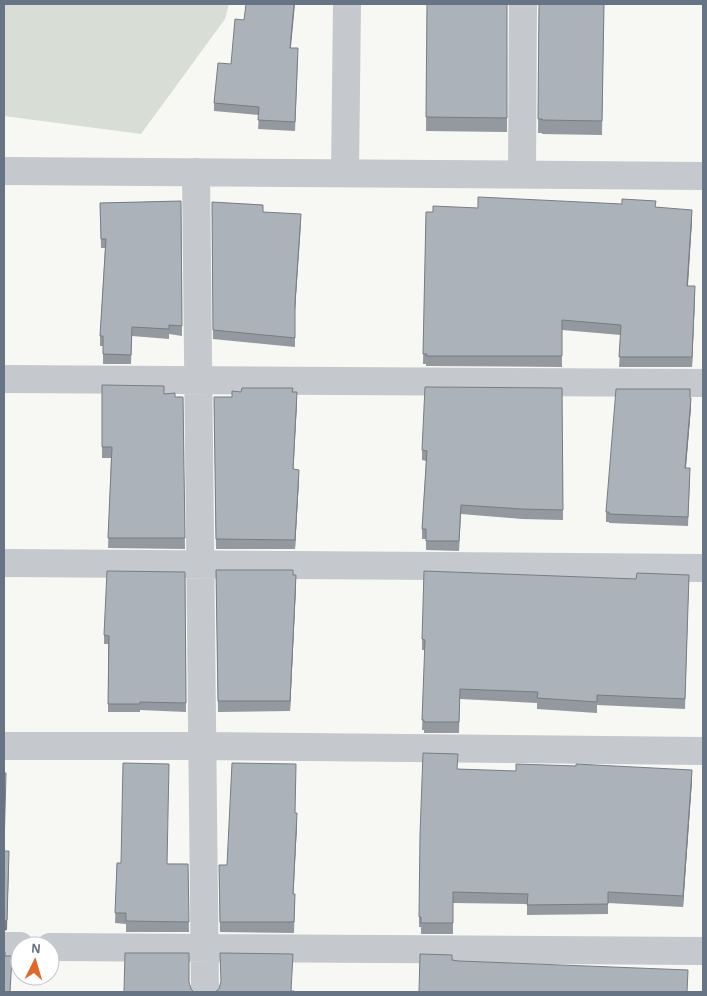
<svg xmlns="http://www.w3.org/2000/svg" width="707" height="996" font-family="'Alegreya Sans',sans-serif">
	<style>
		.green { fill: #d8ded5 }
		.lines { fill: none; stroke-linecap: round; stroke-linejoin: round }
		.minor { stroke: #c5c8cc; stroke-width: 28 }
		.wall { fill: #93999f }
		.shaded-wall { fill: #787d82 }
		.building { fill: #abb2b9; stroke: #787d82 }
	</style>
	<rect width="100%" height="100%" fill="#f7f7f4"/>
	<!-- green -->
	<path class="green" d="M4 4H229L225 19 141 134 4 116Z"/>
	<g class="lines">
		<!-- minor -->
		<path class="minor" d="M4 171 703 176
			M196 172 205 992
			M345 173 347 4
			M522 174 523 4
			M4 379 703 383
			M4 563 703 568
			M4 746H202L703 751
			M4 946H20
			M50 947 703 951"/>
	</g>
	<!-- wall -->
	<path class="wall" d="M427 4H507V132L426 131Z
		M539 4H604L602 135 542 134V133H538Z
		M244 20 291 48 298 57 295 131 258 129 259 115 214 111V103L231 64Z
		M181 201 182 336 169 334V339L132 336 131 364H103V346H100V336L105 248H101L100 203Z
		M212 202 263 212 301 224 295 311V347L213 339Z
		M656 207 692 220 688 286 695 296 692 367H619L621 335 562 330V367L426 366V364H423L426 212H433L478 208Z
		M102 385 164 394 175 397H183L185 549 108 548 111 458H102Z
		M562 388 563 520 522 519 461 514 459 551 426 550V539H422V529L426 461 422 460V450Z
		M292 392 297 401 293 469 299 479 295 549H216L214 397H232Z
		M690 398 691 407 686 468 690 477 688 526 609 523V522H606V512Z
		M216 570 293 575 296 586 290 711 218 712Z
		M185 572 186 712 140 710V712H108V644H104V635Z
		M689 575 685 709 597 705V713L537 709V703L460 699 459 733H424V730H422L425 650H422V639L636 579Z
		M457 769 692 780 683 907 608 903V914L527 915V904L453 903V934H421V927H419V917Z
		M295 813 297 824 293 894 295 904 294 933 220 932 219 865H227Z
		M117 863 188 864 189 932H126V924L115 923Z"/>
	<!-- shaded-wall -->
	<path class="shaded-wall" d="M294 4H295L290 57V48Z
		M692 210V220L687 296V286Z
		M301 214 295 311V347V302Z
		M695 286V296L692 367V357Z
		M297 392V401L293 479V469Z
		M691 398V407L685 477V468Z
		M299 470V479L295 549V540Z
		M296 575V586L290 711V701Z
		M692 770V780L683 907V896Z
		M297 813V824L293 904V894Z
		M9 861 7 930 4 931V921Z"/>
	<!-- building -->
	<path class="building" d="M246 4H294L290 48H298L295 122 258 120 259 107 214 103 218 63 231 64 235 19 244 20Z
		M427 4H507V118L426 117Z
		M539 4H604L602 121 542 120V119H538Z
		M478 197 622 204V199L656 201 655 207 692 210 687 286H695L692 357H619L621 325 562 320V356H426L427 354H423L426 212H433V206L478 208Z
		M181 201 182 326 169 325V329L132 327 131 355 103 354V336H100L106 239H101L100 203Z
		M212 202 263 205V212L301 214 295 302V338L213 330Z
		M102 385 164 386V394L175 393V397H183L185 538H108L112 447H102Z
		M425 387 562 388 563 510 522 509 461 505 459 541H426V529H422L427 451 422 450Z
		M242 388H293L292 392H297L293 469 299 470 295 540 216 539 214 397H232V391L241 392Z
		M616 389H690V398H691L685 468H690L688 517 609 514V512H606Z
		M216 570H293V575H296L290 701H218Z
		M107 571 185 572 186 703 140 702V704H108L109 636 104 635Z
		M424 571 636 579 637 573 689 575 685 699 597 695V702L537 698 538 692 460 689 459 722H424V720H422L425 640 422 639Z
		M423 753 458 754 457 769 516 771V764L576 766V764L692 770 683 896 608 892V904L527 905 528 894 453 892V923H421V917H419L420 835Z
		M123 763 169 764 167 864H188L189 922 126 921V913H115L117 863H121Z
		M232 763 296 764 295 813H297L293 894H295L294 922H220L219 865H227Z
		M4 773H6L4 848Z
		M4 851H9L7 920 4 921Z
		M4 951 5 952V956H12L10 992H4Z
		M125 953H189V982L191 989 194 992H124Z
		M220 953 293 954 291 991H294V992H215L219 989 221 981Z
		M420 954 452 955V960L459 961 688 970 687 992H419Z"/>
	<!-- border -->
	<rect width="707" height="996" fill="none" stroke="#667485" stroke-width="10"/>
	<!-- north arrow -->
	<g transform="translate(35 961) rotate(5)"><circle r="24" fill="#ffffff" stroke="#c2c7ce"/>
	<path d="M0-4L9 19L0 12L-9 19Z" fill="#e1672a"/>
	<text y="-8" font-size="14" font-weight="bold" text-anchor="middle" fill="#667485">N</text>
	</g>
</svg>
